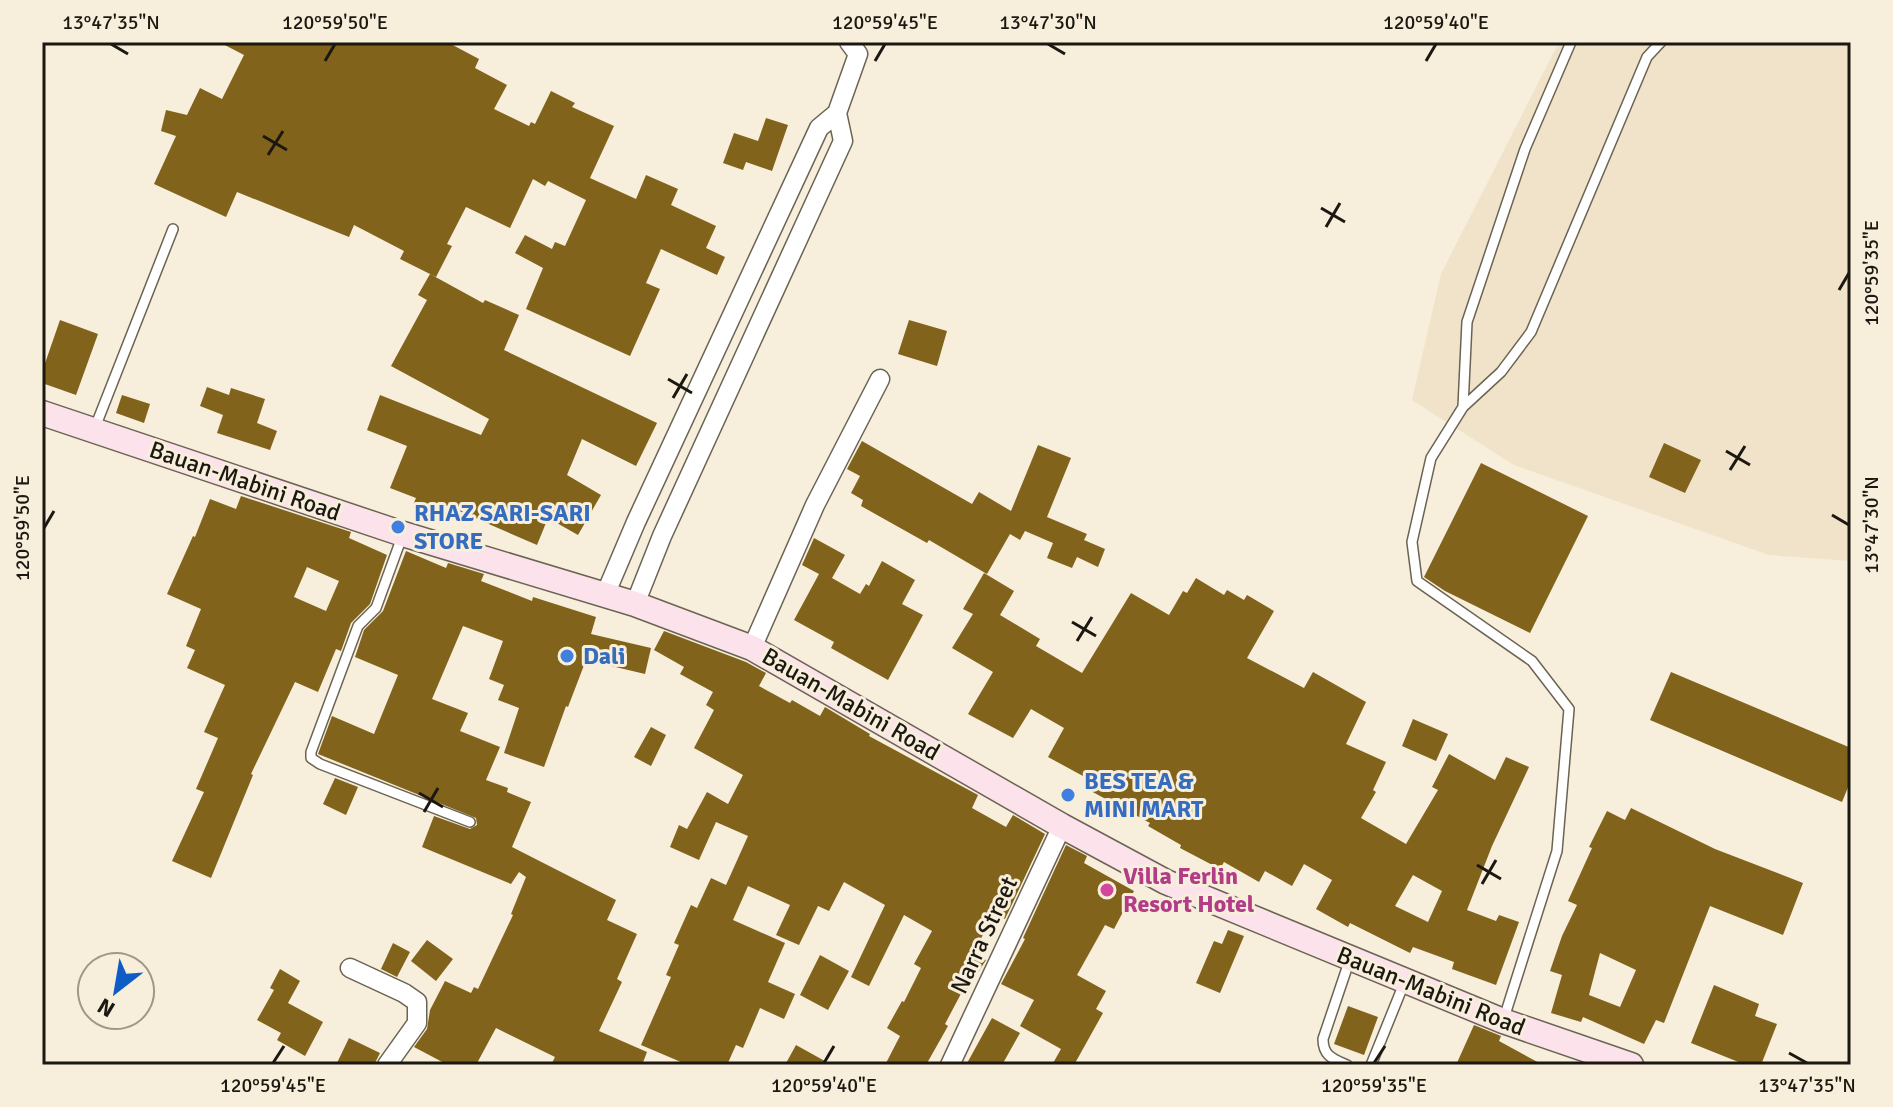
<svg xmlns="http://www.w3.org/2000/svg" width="1893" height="1107" font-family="Signika,sans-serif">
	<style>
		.built { fill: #f0e3c9 }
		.building { fill: #81631c; fill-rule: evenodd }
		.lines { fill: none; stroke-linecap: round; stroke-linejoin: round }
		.lane-casing { stroke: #6b6353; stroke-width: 12 }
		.street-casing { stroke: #6b6353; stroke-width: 21 }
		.secondary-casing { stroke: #6b6353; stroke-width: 27 }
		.lane { stroke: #fff; stroke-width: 9 }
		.street { stroke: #fff; stroke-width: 18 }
		.secondary { stroke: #fce2ea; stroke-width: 24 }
		.ticks { fill: none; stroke: #1b1811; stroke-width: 3 }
		.shop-dot { fill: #3f7fe0; stroke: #f7eedb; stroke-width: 3 }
		.hotel-dot { fill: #d1479c; stroke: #f7eedb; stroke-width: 3 }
		.labels { text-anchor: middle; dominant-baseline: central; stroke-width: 6; stroke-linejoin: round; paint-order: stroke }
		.street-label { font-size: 24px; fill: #1b1811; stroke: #f7eedb }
		.shop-label { font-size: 24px; font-weight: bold; fill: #366cbe; stroke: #f7eedb; text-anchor: start }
		.hotel-label { font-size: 24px; font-weight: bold; fill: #b23c85; stroke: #f7eedb; text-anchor: start }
		.neatline { fill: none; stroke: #1b1811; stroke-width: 3 }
		.ticks-label { font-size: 20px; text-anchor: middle; fill: #1b1811 }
	</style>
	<rect width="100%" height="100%" fill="#f7eedb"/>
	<!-- built -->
	<path class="built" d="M1559 42H1851V561L1769 555 1514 465 1412 400 1441 274Z"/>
	<!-- building -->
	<path class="building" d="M219 42H447L479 59 475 68 507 85 494 109 529 126 531 122 535 124 551 91 575 103 572 107 614 126 590 178 636 199 646 175 678 189 671 205 716 226 706 248 725 257 717 275 661 249 646 283 660 289 630 356 526 309 543 268 515 253 525 235 552 249 555 242 565 246 586 200 548 181 545 186 533 179 510 228 466 207 447 244 452 246 436 277 400 259 404 251 354 225 349 237 237 192 226 217 154 184 176 136 161 131 166 110 187 115 200 88 222 99 244 55Z
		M766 118 788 125 772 171 746 162 743 170 723 163 734 133 758 141Z
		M430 274 483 303 485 300 519 315 504 350 657 423 636 466 582 439 567 475 601 495 578 535 548 518 537 545 438 502 431 515 413 505 416 498 390 488 407 446 367 430 380 395 481 435 489 419 391 366 427 300 418 295Z
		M60 320 98 334 76 395 42 383V372Z
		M909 320 947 331 937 366 898 354Z
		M207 387 229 395 231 388 265 399 257 423 277 431 270 450 217 433 223 415 200 406Z
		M122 395 150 404 144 423 116 413Z
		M862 441 972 504 979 492 1011 511 1038 445 1071 458 1047 517 1087 534 1084 540 1105 549 1098 567 1077 557 1072 568 1047 558 1053 543 1025 531 1020 540 1010 534 987 574 929 540 927 543 861 506 863 500 851 493 860 476 847 469Z
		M1664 443 1701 460 1685 493 1649 477Z
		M1481 463 1588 516 1530 633 1445 591 1424 577Z
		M241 496 351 532 349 538 387 555 370 604 351 623 341 651 336 649 318 692 295 682 251 774 253 775 211 878 172 861 204 792 196 789 218 738 204 732 225 685 187 668 195 650 186 646 201 609 167 594 193 536 195 537 210 499 236 509ZM307 567 339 581 326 611 294 597Z
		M814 538 845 555 832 578 860 594 866 584 869 586 882 561 915 580 902 604 923 615 888 680 831 648 834 642 794 620 819 574 802 565Z
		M406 551 446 568 448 563 484 574 481 581 532 601 533 597 596 617 591 634 651 648 645 674 586 660 568 707 566 706 544 767 504 753 519 708 498 700 504 685 489 679 503 641 463 626 432 699 468 713 460 731 500 747 486 780 508 788 507 792 531 802 512 847 616 900 607 920 637 934 617 979 622 982 599 1031 647 1052 642 1065H551L555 1057 496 1028 476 1065H448L414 1047 427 1029 430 1010 445 981 471 993 474 987 478 989 513 915 511 914 526 877 519 872 511 884 422 847 434 816 470 829 477 825 476 818 318 754 332 716 374 734 398 675 355 657 364 630 383 611Z
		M984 573 1014 591 1000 615 1040 639 1036 646 1082 673 1131 593 1169 615 1183 591 1187 593 1196 578 1224 595 1227 590 1244 600 1247 595 1274 611 1247 658 1304 688 1313 672 1366 702 1346 744 1386 762 1373 790 1376 792 1361 818 1406 844 1438 790 1432 787 1449 754 1495 780 1506 757 1529 767 1492 846 1467 910 1496 921 1499 915 1519 922 1496 985 1452 969 1454 962 1413 947 1410 953 1350 923 1348 927 1316 909 1332 880 1304 864 1292 886 1265 871 1259 882 1224 862 1220 869 1180 848 1181 845 1148 826 1150 823 1089 790 1094 782 1048 757 1064 728 1031 709 1013 738 968 714 993 672 952 648 973 614 963 609ZM1413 875 1442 891 1428 922 1395 906Z
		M664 631 746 662 766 673 759 686 790 703 792 700 820 716 825 707 870 734 869 736 978 795 972 808 1006 827 1013 815 1045 834 1005 919 995 913 973 953 986 960 967 990 964 988 945 1024 948 1026 926 1065H885L900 1036 887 1028 902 1001 904 1002 921 968 914 964 932 931 904 915 869 986 851 977 885 905 844 882 829 911 818 906 799 945 776 935 790 905 748 886 733 920 785 943 768 982 795 994 784 1019 760 1008 743 1048 736 1045 727 1065H688L641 1045 671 977 666 975 679 945 674 943 691 905 697 908 711 878 726 885 748 836 716 822 699 860 670 847 679 825 687 829 707 792 728 804 743 775 694 748 714 710 706 705 713 692 680 674 684 667 654 650Z
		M1671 672 1851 748V780L1842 802 1650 720Z
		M1413 719 1448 734 1436 761 1402 746Z
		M651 727 666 735 651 766 634 757Z
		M335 778 358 787 346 815 323 804Z
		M1631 808 1715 849 1803 883 1783 935 1710 906 1664 1023 1656 1020 1644 1044 1583 1017 1581 1022 1551 1013 1562 975 1550 971 1562 936 1577 905 1568 901 1592 848 1589 847 1607 811 1625 820ZM1600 953 1636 970 1620 1007 1589 995Z
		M1066 845 1087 856 1084 863 1134 891 1114 929 1105 925 1077 975 1106 991 1096 1009 1103 1013 1074 1065H1052L1061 1049 1020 1026 1034 1000 1001 984 1025 939 1023 938Z
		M1228 930 1244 936 1220 993 1196 983 1214 941 1222 944Z
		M427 940 453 959 436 981 411 961Z
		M393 943 410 952 397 977 381 969Z
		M820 955 849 971 828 1010 800 995Z
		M280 969 300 981 288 1003 323 1022 305 1056 277 1040 281 1033 257 1020 274 990 270 988Z
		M1714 985 1759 1004 1755 1016 1777 1024 1761 1065H1746L1691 1043Z
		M1348 1006 1378 1017 1364 1055 1334 1044Z
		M992 1018 1020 1033 1002 1065H966Z
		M1474 1025 1501 1036 1499 1041 1543 1065H1456Z
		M349 1038 380 1053 374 1065H336Z
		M796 1045 832 1065H785Z"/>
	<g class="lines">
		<defs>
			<path id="lane" d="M1463 407 1467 322 1525 149 1571 42
				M94 430 173 229
				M403 534 376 608 358 626 311 752V758L320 764 470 822
				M1504 1018 1557 851 1569 709 1532 661 1417 581 1412 542 1431 458 1463 407 1501 372 1531 332 1647 57 1661 42
				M1347 1065C1333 1059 1323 1056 1323 1039L1350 959
				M1371 1065 1405 981"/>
			<path id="street" d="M605 595 636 522 819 128 837 113
				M635 604 662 536 843 141 837 113 858 54 849 42
				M752 648 815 505 880 379
				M350 968 404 993 417 1002V1023L387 1065
				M950 1065 1062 826"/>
			<path id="secondary" d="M42 413 403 534 635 604 752 648 1062 826 1166 882 1503 1021 1631 1065"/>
		</defs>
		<!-- lane casing -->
		<use href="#lane" class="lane-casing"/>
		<!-- street casing -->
		<use href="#street" class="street-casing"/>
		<!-- secondary casing -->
		<use href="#secondary" class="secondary-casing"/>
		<!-- lane -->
		<use href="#lane" class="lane"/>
		<!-- street -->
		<use href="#street" class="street"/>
		<!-- secondary -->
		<use href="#secondary" class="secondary"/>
	</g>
	<!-- ticks -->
	<path class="ticks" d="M111 44 128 54M1048 44 1065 54M325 61 335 44M875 61 885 44M1426 61 1436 44M263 136 287 150M268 155 283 131M1321 208 1345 222M1326 227 1340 203M1839 290 1849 273M668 379 692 393M673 398 687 374M1726 451 1750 465M1730 470 1745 446M1832 515 1849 525M44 528 54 511M1072 622 1096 636M1077 641 1092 617M419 793 443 807M424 812 438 788M1477 865 1501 879M1482 884 1496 860M1789 1053 1807 1063M273 1063 284 1046M824 1063 834 1046M1374 1063 1385 1046"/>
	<!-- markers -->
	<g class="shop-dot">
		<circle cx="398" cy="527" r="8"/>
		<circle cx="567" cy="656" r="8"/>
		<circle cx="1068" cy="795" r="8"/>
	</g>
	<circle class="hotel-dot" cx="1107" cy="890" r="8"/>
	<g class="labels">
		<!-- street labels -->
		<g class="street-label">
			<text transform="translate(245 481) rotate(19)">Bauan-Mabini Road</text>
			<text transform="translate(851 704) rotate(30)">Bauan-Mabini Road</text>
			<text transform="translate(984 935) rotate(-65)">Narra Street</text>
			<text transform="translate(1431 991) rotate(22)">Bauan-Mabini Road</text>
		</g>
		<!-- shop labels -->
		<g class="shop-label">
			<text x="414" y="513">RHAZ SARI-SARI<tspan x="414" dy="28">STORE</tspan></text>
			<text x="583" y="656">Dali</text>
			<text x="1084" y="781">BES TEA &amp;<tspan x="1084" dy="28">MINI MART</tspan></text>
		</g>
		<!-- hotel labels -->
		<g class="hotel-label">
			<text x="1123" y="876">Villa Ferlin<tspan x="1123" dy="28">Resort Hotel</tspan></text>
		</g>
	</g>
	<!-- border -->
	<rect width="1893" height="1107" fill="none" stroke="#f7eedb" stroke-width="88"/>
	<!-- north arrow -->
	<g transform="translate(116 991) rotate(211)"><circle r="38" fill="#f7eedb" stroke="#9f988a" stroke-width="2"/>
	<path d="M0-6L14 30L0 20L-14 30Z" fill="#105cc6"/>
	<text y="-12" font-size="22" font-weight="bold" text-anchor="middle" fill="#1b1811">N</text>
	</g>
	<rect x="44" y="44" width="1805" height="1019" class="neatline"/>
	<g class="ticks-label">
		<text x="111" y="29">13°47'35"N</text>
		<text x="335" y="29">120°59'50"E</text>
		<text x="885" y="29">120°59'45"E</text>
		<text x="1048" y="29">13°47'30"N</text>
		<text x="1436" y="29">120°59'40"E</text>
		<text transform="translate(1871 273) rotate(-90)" y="7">120°59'35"E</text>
		<text transform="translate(1871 525) rotate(-90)" y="7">13°47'30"N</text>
		<text transform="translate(22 528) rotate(-90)" y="7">120°59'50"E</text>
		<text x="273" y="1092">120°59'45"E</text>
		<text x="824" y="1092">120°59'40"E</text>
		<text x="1374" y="1092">120°59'35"E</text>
		<text x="1807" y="1092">13°47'35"N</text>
	</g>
</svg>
